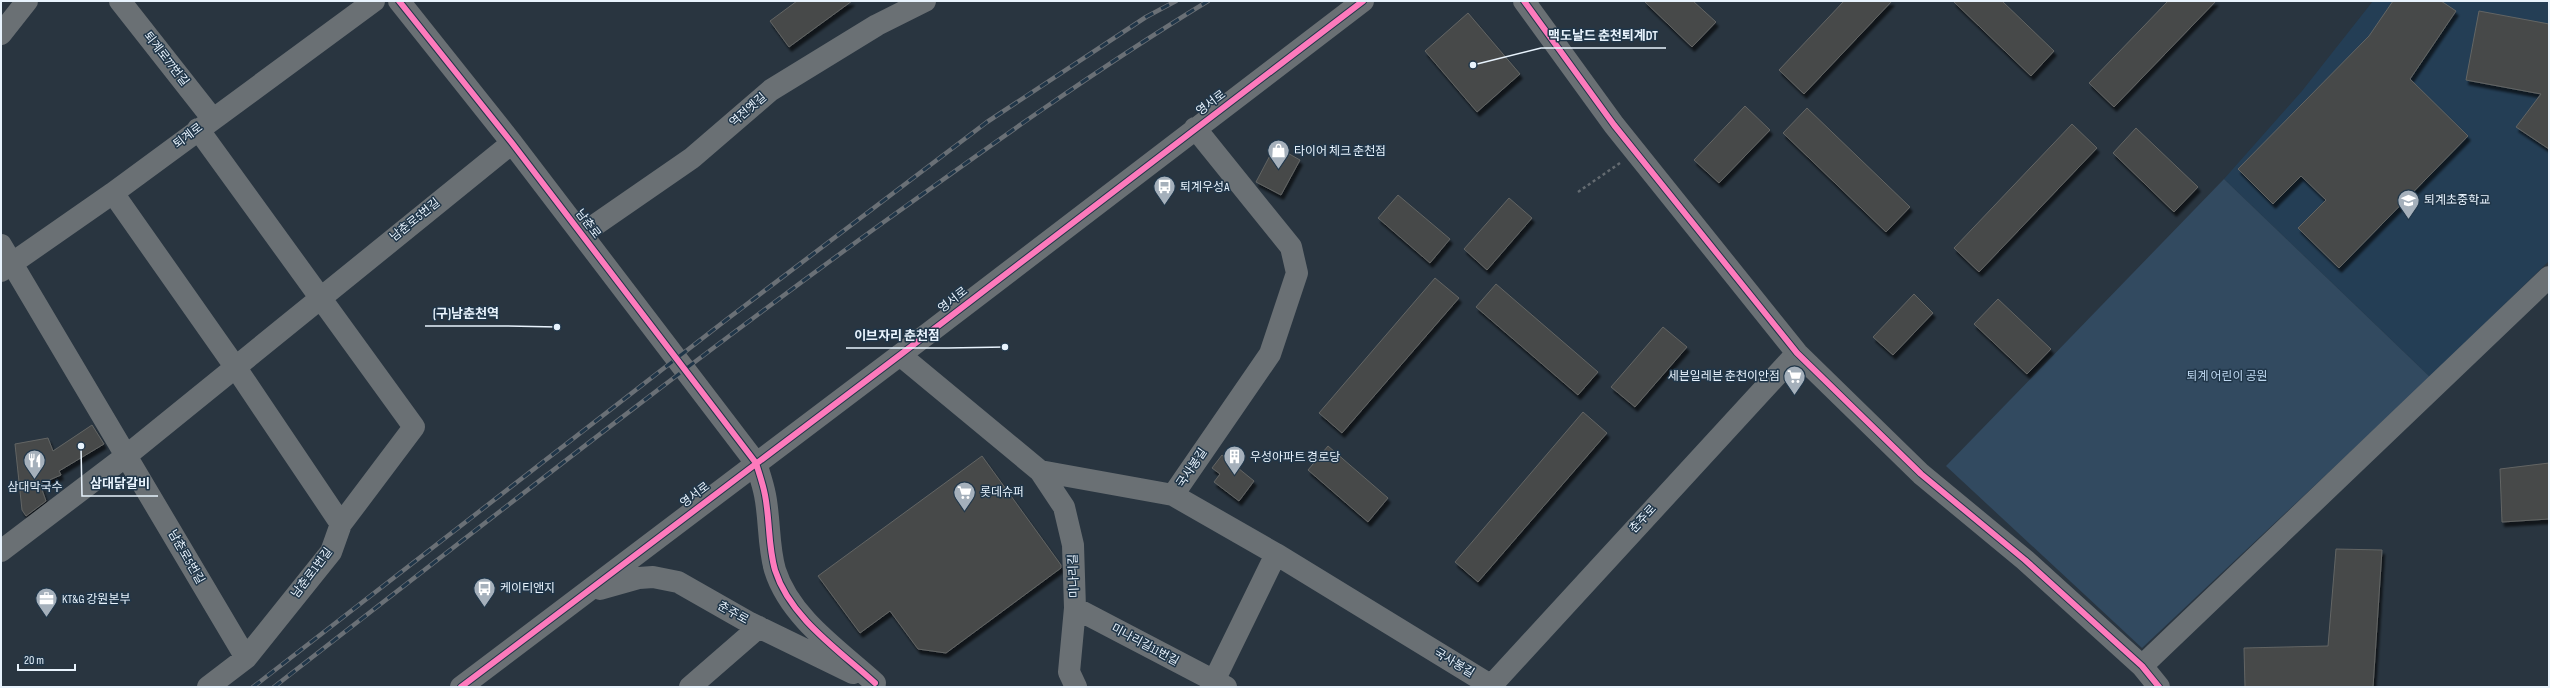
<svg xmlns="http://www.w3.org/2000/svg" width="2550" height="688" font-family="'Sofia Sans Condensed','Noto Sans KR',sans-serif">
	<style>
		.built { fill: #243e55 }
		.green { fill: #324a60 }
		.building { fill: #464949; stroke: #636564; filter: url(#shadow) }
		.lines { fill: none; stroke-linecap: round; stroke-linejoin: round }
		.path { stroke: #646b71; stroke-width: 2.5; stroke-dasharray: 3 3; stroke-linecap: butt }
		.minor { stroke: #6a7074; stroke-width: 22 }
		.rail-casing { stroke: #6a7076; stroke-width: 4.5 }
		.rail { stroke: #203649; stroke-width: 3; stroke-dasharray: 9; stroke-linecap: butt }
		.cycleway-casing { stroke: #203649; stroke-width: 8 }
		.cycleway { stroke: #fd7abc; stroke-width: 6 }
		.labels { text-anchor: middle; dominant-baseline: central; stroke-width: 3; stroke-linejoin: round; paint-order: stroke }
		.street-label { font-size: 12px; fill: #e8f3fd; stroke: #203649 }
		.poi-label { font-size: 12px; fill: #e8f3fd; stroke: #203649; text-anchor: start }
		.park-label { font-size: 12px; fill: #c0daf3; stroke: #203649 }
		.leader { fill: none; stroke: #e8f3fd; stroke-width: 1.5 }
		.callout-dot { fill: #e8f3fd; stroke: #203649; stroke-width: 1.5 }
		.callout-label { font-size: 13px; text-anchor: middle; font-weight: bold; fill: #e8f3fd; stroke: #203649; stroke-width: 3; stroke-linejoin: round; paint-order: stroke }
	</style>
	<defs>
		<filter id="shadow"><feDropShadow dx="2.5" dy="4.5" stdDeviation="1" flood-color="#0009"/></filter>
	</defs>
	<rect width="100%" height="100%" fill="#293540"/>
	<!-- built -->
	<path class="built" d="M2373 1H2549V261L2430 377 2224 179 2302 91Z"/>
	<!-- green -->
	<path class="green" d="M2224 179 2430 377 2142 648 1946 466Z"/>
	<!-- building -->
	<path class="building" d="M797 1H852L789 47 770 21Z
		M1644 1H1693L1716 22 1692 47Z
		M1844 1H1892L1804 94 1779 70Z
		M1953 1H2002L2054 51 2031 76Z
		M2168 1H2216L2114 107 2089 83Z
		M2393 1H2441L2456 11 2410 79 2468 136 2339 268 2298 228 2326 200 2301 176 2273 204 2238 169 2369 36Z
		M2479 11 2549 24V149L2516 127 2541 94 2466 80Z
		M1468 13 1520 74 1477 112 1425 51Z
		M1745 106 1770 130 1719 183 1694 160Z
		M1807 108 1910 207 1886 232 1783 133Z
		M2072 124 2097 148 1979 272 1954 248Z
		M2136 128 2198 187 2174 212 2113 153Z
		M1275 146 1300 160 1281 195 1256 182Z
		M1398 195 1450 239 1430 263 1378 218Z
		M1509 198 1532 218 1487 270 1464 249Z
		M1435 278 1459 298 1342 433 1319 413Z
		M1496 284 1598 372 1578 395 1476 307Z
		M1914 294 1933 313 1893 355 1873 337Z
		M1998 299 2051 349 2027 374 1974 324Z
		M1663 327 1687 347 1635 407 1611 387Z
		M1583 412 1607 433 1478 582 1455 562Z
		M92 425 104 444 59 471 61 475 40 484 46 501 26 516 22 510 15 444 48 438 53 451Z
		M1328 446 1388 498 1368 522 1308 470Z
		M1222 455 1254 481 1239 501 1214 482 1220 474 1212 468Z
		M982 456 1061 565V568L946 653 918 649 890 611 860 633 818 576Z
		M2549 463V519L2502 522 2500 469Z
		M2336 549 2382 550 2373 687H2245L2244 648 2328 646Z"/>
	<g class="lines">
		<!-- path -->
		<path class="path" d="M1578 192 1620 163"/>
		<!-- minor -->
		<path class="minor" d="M120 1 212 118
			M399 1 512 143 756 463C759 473 763 484 765 495 770 520 768 546 775 570 790 618 840 651 875 683
			M1524 1 1614 125 1797 353 1921 474 2025 560 2142 666 2159 687
			M1 34 27 1
			M198 129 414 427 341 524 331 552 246 658 208 687
			M113 193 236 368 341 524
			M582 234 692 158 771 90 877 25 925 1
			M1 245 246 658
			M1 271 113 193 374 1
			M900 355 1040 471 1173 495 1276 554 1490 685
			M1040 471 1064 507 1073 545 1075 608 1069 672 1076 687
			M1173 495 1270 354 1297 273 1291 247 1195 128
			M1 551 126 456 512 143
			M600 589 639 578 653 577 678 582 750 623 853 673
			M1075 608 1226 687
			M2142 666 2549 277
			M461 687 900 355 1363 1
			M690 687 759 627
			M1211 687 1276 554
			M1490 687 1797 353"/>
		<defs>
			<path id="rail" d="M253 687 726 320 987 122 1146 17 1176 1
				M274 687C475 531 675 373 881 224 988 147 1095 70 1208 1"/>
		</defs>
		<!-- rail casing -->
		<use href="#rail" class="rail-casing"/>
		<!-- rail -->
		<use href="#rail" class="rail"/>
		<defs>
			<path id="cycleway" d="M399 1 512 143 756 463C759 473 763 484 765 495 770 520 768 546 775 570 790 618 840 651 875 683
				M1524 1 1614 125 1797 353 1921 474 2025 560 2142 666 2159 687
				M461 687 900 355 1363 1"/>
		</defs>
		<!-- cycleway casing -->
		<use href="#cycleway" class="cycleway-casing"/>
		<!-- cycleway -->
		<use href="#cycleway" class="cycleway"/>
	</g>
	<!-- icons -->
	<defs>
		<symbol id="shop-pin" viewBox="-11 -11 22 30"><path d="M0 17L-7.5 6A9.5 9.5 0 1 1 7.5 6Z" fill="#a5b0bb" stroke="#203649"/><path d="M-5-2.5h2.3a2.7 3.5 0 0 1 5.4 0H5L5.5 6h-11ZM-1.5-2.5h3a1.5 2.3 0 0 0-3 0Z" fill="#fff"/></symbol>
		<symbol id="bus-pin" viewBox="-11 -11 22 30"><path d="M0 17L-7.5 6A9.5 9.5 0 1 1 7.5 6Z" fill="#a5b0bb" stroke="#203649"/><path d="M-5-6H5V4H4V6H2V4H-2V6H-4V4H-5ZM-3.5-4V0h7V-4ZM-3.5 1.2v1.5H-2V1.2ZM2 1.2v1.5H3.5V1.2Z" fill="#fff"/></symbol>
		<symbol id="school-pin" viewBox="-11 -11 22 30"><path d="M0 17L-7.5 6A9.5 9.5 0 1 1 7.5 6Z" fill="#a5b0bb" stroke="#203649"/><path d="M0-5L7-2L0 1L-7-2ZM-4 1L0 2.5L4 1V4Q0 6-4 4Z" fill="#fff"/></symbol>
		<symbol id="supermarket-pin" viewBox="-11 -11 22 30"><path d="M0 17L-7.5 6A9.5 9.5 0 1 1 7.5 6Z" fill="#a5b0bb" stroke="#203649"/><path d="M-6-5.5h2.5l.6 2H6L4.5 2H-2.5L-4.4-4H-6ZM-1.5 3.2a1.3 1.3 0 1 0 .1 0ZM3 3.2a1.3 1.3 0 1 0 .1 0Z" fill="#fff"/></symbol>
		<symbol id="building-pin" viewBox="-11 -11 22 30"><path d="M0 17L-7.5 6A9.5 9.5 0 1 1 7.5 6Z" fill="#a5b0bb" stroke="#203649"/><path d="M-4-6H4V6H1V3H-1V6H-4ZM-2.5-4.3h1.7v1.8h-1.7ZM.8-4.3h1.7v1.8H.8ZM-2.5-1h1.7V.8h-1.7ZM.8-1h1.7V.8H.8Z" fill="#fff"/></symbol>
		<symbol id="restaurant-pin" viewBox="-11 -11 22 30"><path d="M0 17L-7.5 6A9.5 9.5 0 1 1 7.5 6Z" fill="#a5b0bb" stroke="#203649"/><path d="M-5-6h1v4h1v-4h1v4h1v-4h1v5L-1.5 .5V6h-2V.5L-5-1ZM5-6V6H3V1.5H1.5Q1.5-4 5-6Z" fill="#fff"/></symbol>
		<symbol id="office-pin" viewBox="-11 -11 22 30"><path d="M0 17L-7.5 6A9.5 9.5 0 1 1 7.5 6Z" fill="#a5b0bb" stroke="#203649"/><path d="M-6-3h4V-5.5h4V-3h4V5H-6ZM-1-4.5V-3h2v-1.5ZM-6 0V1H6V0Z" fill="#fff"/></symbol>
	</defs>
	<g fill-rule="evenodd">
		<use href="#shop-pin" x="1266" y="138" width="25" height="34"/>
		<use href="#bus-pin" x="1152" y="174" width="25" height="34"/>
		<use href="#school-pin" x="2396" y="188" width="25" height="34"/>
		<use href="#supermarket-pin" x="1782" y="364" width="25" height="34"/>
		<use href="#building-pin" x="1222" y="444" width="25" height="34"/>
		<use href="#restaurant-pin" x="22" y="448" width="25" height="34"/>
		<use href="#supermarket-pin" x="952" y="480" width="25" height="34"/>
		<use href="#bus-pin" x="472" y="576" width="25" height="34"/>
		<use href="#office-pin" x="34" y="586" width="25" height="34"/>
	</g>
	<g class="labels">
		<!-- street labels -->
		<g class="street-label">
			<text transform="translate(166 59) rotate(52)">퇴계로77번길</text>
			<text transform="translate(1211 103) rotate(-37)">영서로</text>
			<text transform="translate(748 110) rotate(-41)">역전옛길</text>
			<text transform="translate(188 136) rotate(-37)">퇴계로</text>
			<text transform="translate(415 220) rotate(-39)">남춘로5번길</text>
			<text transform="translate(588 224) rotate(53)">남춘로</text>
			<text transform="translate(953 300) rotate(-38)">영서로</text>
			<text transform="translate(1192 468) rotate(-56)">국사봉길</text>
			<text transform="translate(695 495) rotate(-37)">영서로</text>
			<text transform="translate(1643 519) rotate(-47)">춘주로</text>
			<text transform="translate(186 557) rotate(60)">남춘로5번길</text>
			<text transform="translate(312 573) rotate(-53)">남춘로1번길</text>
			<text transform="translate(1074 576) rotate(-92)">미나리길</text>
			<text transform="translate(733 613) rotate(29)">춘주로</text>
			<text transform="translate(1145 645) rotate(28)">미나리길11번길</text>
			<text transform="translate(1454 663) rotate(31)">국사봉길</text>
		</g>
		<!-- poi labels -->
		<g class="poi-label">
			<text x="1294" y="151">타이어 체크 춘천점</text>
			<text x="1180" y="187">퇴계우성A</text>
			<text x="2424" y="200">퇴계초중학교</text>
			<text x="1780" y="376" text-anchor="end">세븐일레븐 춘천이안점</text>
			<text x="1250" y="457">우성아파트 경로당</text>
			<text x="35" y="487" text-anchor="middle">삼대막국수</text>
			<text x="980" y="492">롯데슈퍼</text>
			<text x="500" y="588">케이티앤지</text>
			<text x="62" y="599">KT&amp;G 강원본부</text>
		</g>
		<!-- park labels -->
		<g class="park-label">
			<text x="2227" y="376">퇴계 어린이 공원</text>
		</g>
	</g>
	<!-- callouts -->
	<path class="leader" d="M1473 65L1541 48H1666M557 327L507 326H425M1005 347L948 348H846M81 446L82 496H158"/>
	<g class="callout-dot">
		<circle cx="1473" cy="65" r="4"/>
		<circle cx="557" cy="327" r="4"/>
		<circle cx="1005" cy="347" r="4"/>
		<circle cx="81" cy="446" r="4"/>
	</g>
	<g class="callout-label">
		<text x="1603" y="40">맥도날드 춘천퇴계DT</text>
		<text x="466" y="318">(구)남춘천역</text>
		<text x="897" y="340">이브자리 춘천점</text>
		<text x="120" y="488">삼대닭갈비</text>
	</g>
	<!-- border -->
	<rect width="2550" height="688" fill="none" stroke="#e8f3fd" stroke-width="4"/>
	<!-- scale -->
	<path d="M18 664v6h57v-6" fill="none" stroke="#e8f3fd" stroke-width="2"/>
	<text x="24" y="664" font-size="12" fill="#e8f3fd" stroke="#203649" stroke-width="3" paint-order="stroke">20 m</text>
</svg>
